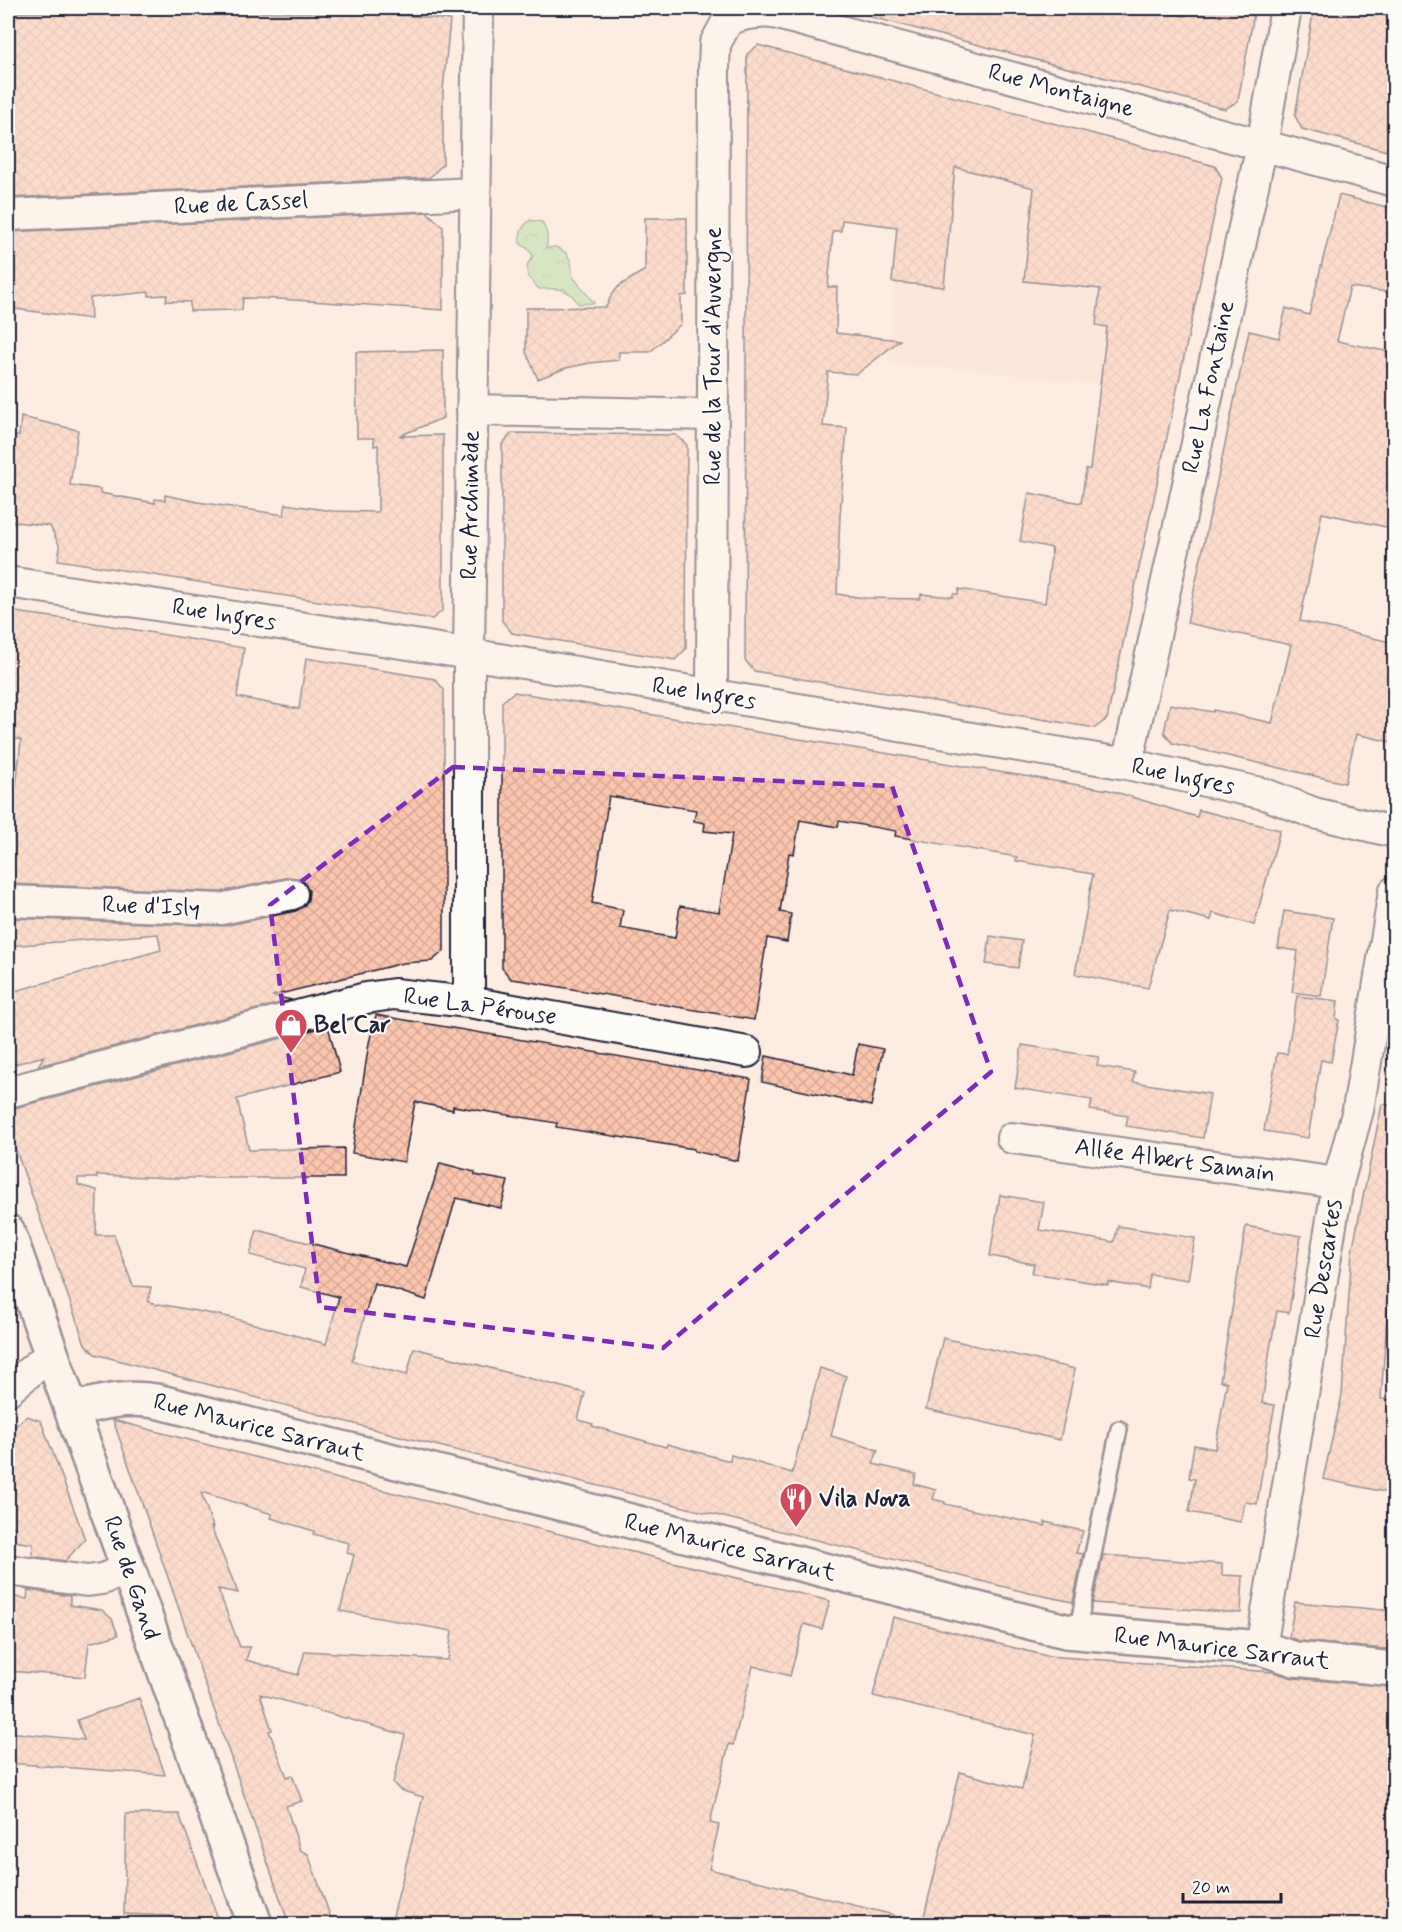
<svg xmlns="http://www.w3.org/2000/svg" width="1402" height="1932" font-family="Mynerve,sans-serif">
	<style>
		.built { fill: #fce0d2 }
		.park { fill: url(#park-crowns); stroke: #687f6c; stroke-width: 1.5 }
		.building { fill: url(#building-cross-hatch); stroke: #22223b; stroke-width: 1.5; fill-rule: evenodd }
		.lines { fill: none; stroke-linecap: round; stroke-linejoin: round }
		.service-casing { stroke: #22223b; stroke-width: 20 }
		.minor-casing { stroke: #22223b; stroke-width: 34 }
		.tertiary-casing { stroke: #22223b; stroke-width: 38 }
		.secondary-casing { stroke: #22223b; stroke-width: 38 }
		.service { stroke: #fdfcf7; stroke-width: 15 }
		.minor { stroke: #fdfcf7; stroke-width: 30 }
		.tertiary { stroke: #fdfcf7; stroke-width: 33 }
		.secondary { stroke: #fdfcf7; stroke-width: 33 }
		.marked { fill: none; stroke: #7b2cbf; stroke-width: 4.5; stroke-dasharray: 12 8; stroke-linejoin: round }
		.labels { text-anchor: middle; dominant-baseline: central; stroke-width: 4.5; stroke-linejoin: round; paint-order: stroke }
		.street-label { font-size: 24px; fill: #22223b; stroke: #fdfcf7 }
		.poi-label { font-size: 24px; font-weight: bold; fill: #22223b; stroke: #fdfcf7; text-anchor: start }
	</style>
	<defs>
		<pattern id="park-crowns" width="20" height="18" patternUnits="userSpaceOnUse" patternTransform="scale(1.5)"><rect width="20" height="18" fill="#addc9c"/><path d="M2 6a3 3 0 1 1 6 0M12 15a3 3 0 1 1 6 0" fill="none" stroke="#95bc87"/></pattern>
		<pattern id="building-cross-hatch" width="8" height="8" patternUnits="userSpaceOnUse" patternTransform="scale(1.5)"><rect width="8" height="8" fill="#fbc5ae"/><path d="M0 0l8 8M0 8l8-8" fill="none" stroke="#d7a997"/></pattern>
	</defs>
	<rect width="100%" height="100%" fill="#fcece1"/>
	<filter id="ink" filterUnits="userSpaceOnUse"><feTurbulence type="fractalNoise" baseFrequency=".0167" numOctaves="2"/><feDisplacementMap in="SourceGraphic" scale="12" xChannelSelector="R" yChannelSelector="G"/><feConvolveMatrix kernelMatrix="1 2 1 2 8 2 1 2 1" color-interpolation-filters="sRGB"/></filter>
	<g filter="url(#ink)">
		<!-- built -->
		<path class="built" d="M911 86 1169 154 1095 429 1100 384 888 362Z"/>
		<!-- park -->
		<path class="park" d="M530 220 542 222C547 231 549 238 546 248L556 247 566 253 571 262 573 277 594 303 578 304C570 287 556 288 539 289L528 277 527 265 533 256 529 250 520 243C519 232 522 227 530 220Z"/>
		<!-- building -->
		<path class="building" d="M872 8H1137L1186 16 1188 8H1255L1238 101 1225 109 871 17Z
			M1314 8H1374L1373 13 1390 16 1386 43 1395 45V153L1302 129 1295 116Z
			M8 12H373L450 20 443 90V164L429 178 8 198V135H11L10 84H8Z
			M758 45 1215 166 1222 178 1107 719 1095 728 754 671 745 660 747 54ZM955 167 1034 188 1024 281 1100 289 1096 325 1107 327 1090 469H1086L1081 503 1029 493 1020 541 1052 548 1045 603 959 589 958 594H953V597L921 594 920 599 864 598 837 594 840 515 847 428 823 426 828 372 857 374 900 340 836 333 837 287H828L833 231H841L842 220 897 227 892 282 944 287Z
			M1339 195 1395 209V293L1350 287 1337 341 1395 353V529L1322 513 1300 621 1395 643V743L1356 734 1345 783 1172 743 1164 732 1170 704 1213 712 1214 710 1272 723 1291 645 1187 623 1249 331 1279 338 1286 308 1309 315Z
			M427 212 443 227V310L279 299 243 298 242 310 190 311V302L166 301 167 295 149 296V292L90 298 91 319 8 308V232Z
			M645 218H687V295L681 296V324L650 352H619V360L590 363 566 368 538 379 526 352V308L606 307 612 294 619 286 645 270Z
			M443 350V418L399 436 443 435V610L432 619 58 560 60 547 50 526 8 521V436H19L21 417 78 430 70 485 100 489V493L155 503V499L165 500V495L198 502 284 515 286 504 332 511 378 512V445L374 446V438H357L356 352Z
			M512 433 676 435 687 445 686 649 675 660 512 633 502 621V444Z
			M8 611 88 622 244 648 237 697 299 709 306 658 435 679 444 690V951L432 961 403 963 272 996 292 1000 38 1066 44 1056 8 1066V993L161 950 158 934 8 946V918L224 926 296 911 304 906 308 900 309 891 304 882 298 878 289 877 220 892 8 884V787H16L21 740 8 737Z
			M514 692 1109 790 1197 817 1199 810 1280 830 1254 925 1213 913 1211 920 1170 910 1148 988 1075 974 1093 874 1016 861 1017 857 895 836 896 831 839 821 838 827 800 820 794 854 789 853 780 912 791 914 787 942 767 938 754 1020 519 980 511 979 502 968V702ZM609 796 696 810 694 821 705 823 704 831 732 834 719 912 680 906 675 938 620 928 623 910 592 903Z
			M1284 911 1333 918 1321 996 1292 992 1298 951 1278 948Z
			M990 936 1022 941 1018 968 986 964Z
			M1297 996 1338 1001 1336 1019 1339 1020 1331 1062 1321 1060 1308 1138 1264 1131 1277 1053 1287 1054Z
			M376 1015 751 1079 738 1161 694 1151V1149L556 1127 557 1123 453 1106V1110L415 1102 404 1162 352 1153 369 1043Z
			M328 1026 340 1072 237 1099 249 1150 344 1148V1178H174L97 1175V1178H78V1185L97 1190 96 1235H114L133 1286 151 1287 148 1302 154 1303 155 1305 159 1304 229 1317 326 1344 339 1297 301 1287 305 1269 250 1255 257 1230 406 1267 440 1163 475 1172V1175L508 1181 501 1208 456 1198 426 1300 374 1283 352 1361 407 1375 414 1348 585 1393 578 1420 593 1424 592 1426 666 1447 667 1444 730 1461 731 1455 792 1473 820 1368 846 1376 831 1436 878 1450 873 1464 916 1474 914 1484 936 1490 933 1499 945 1502V1504L1045 1526V1522L1083 1531 1076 1553 1083 1554 1073 1602 1029 1593 407 1438 95 1354 85 1344 8 1128V1121L15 1108Z
			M858 1044 883 1049 871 1106 762 1082 766 1056 852 1075Z
			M1022 1045 1099 1057 1097 1066 1135 1072 1133 1082 1210 1094 1203 1138 1126 1126 1128 1116 1090 1110 1092 1100 1015 1088Z
			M1382 1104 1395 1106V1263H1391L1381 1399 1395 1400V1451L1385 1492 1323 1479 1342 1395 1352 1251Z
			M1000 1195 1044 1202 1039 1230 1114 1242 1118 1226 1195 1238 1188 1280 1150 1274 1148 1289 1108 1282V1285L1032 1273 1034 1264 990 1256Z
			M1246 1226 1301 1236 1289 1313 1277 1311 1270 1349 1262 1403 1275 1405 1268 1442H1267L1257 1504 1245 1502 1241 1522 1189 1512 1195 1479 1189 1478 1194 1445 1215 1449 1227 1382 1220 1381Z
			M943 1338 1075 1369 1060 1440 926 1409Z
			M27 1416 41 1421 85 1539 65 1561 32 1556 33 1544 13 1541 15 1527 9 1526 11 1494 8 1481V1432Z
			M113 1420 350 1482 830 1601 822 1629 804 1624 790 1676 753 1666 733 1745 729 1744 710 1823 719 1825 709 1869 894 1915 893 1924H391L423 1797 400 1790 393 1783 405 1735 260 1694 272 1730 269 1731 287 1777 292 1775 302 1801 286 1806 300 1850 308 1854 333 1924H289ZM201 1492 272 1514 271 1518 314 1531 313 1534 349 1543 347 1553 354 1555 340 1611 452 1631 448 1660 305 1651 298 1675 246 1660 250 1647H240L218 1589 238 1593 211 1527H213Z
			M1103 1555 1222 1564V1575L1243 1576 1241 1613 1093 1603Z
			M28 1590 70 1596V1605L102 1610 112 1619 118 1635 89 1643 85 1677 8 1671V1596L27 1599Z
			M1295 1602 1395 1611V1650L1299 1641 1289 1637Z
			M893 1617 1047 1656 1273 1672 1293 1678 1395 1687V1924H922L960 1772 1022 1789 1035 1735 873 1696Z
			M139 1698 165 1775 8 1763V1732L84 1740 77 1720Z
			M126 1814H179L220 1924H175L171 1916 124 1914Z"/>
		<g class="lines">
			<defs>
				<path id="service" d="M1077 1632 1119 1429"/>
				<path id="minor" d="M8 215 474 193
					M472 410 712 415
					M8 582 421 646 1127 764 1265 794 1314 813 1394 832
					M712 696 714 67 715 44 728 20C743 14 757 11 774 13L1394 181
					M1127 764 1262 145 1286 8
					M8 901 221 909 292 894
					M469 1002V654L478 8
					M8 1092 366 998 394 994 469 1002 747 1052
					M1012 1138 1338 1183
					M8 1390 52 1353
					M8 1570 87 1581 102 1579 128 1570
					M1261 1648 1338 1183 1358 1110 1394 892"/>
				<path id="tertiary" d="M72 1410C101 1402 126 1396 156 1401L1049 1627 1066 1631 1261 1648 1295 1659 1394 1669"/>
				<path id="secondary" d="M8 1232 255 1924"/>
			</defs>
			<!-- service casing -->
			<use href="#service" class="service-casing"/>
			<!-- minor casing -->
			<use href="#minor" class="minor-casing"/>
			<!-- tertiary casing -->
			<use href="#tertiary" class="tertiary-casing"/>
			<!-- secondary casing -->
			<use href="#secondary" class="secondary-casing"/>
			<!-- service -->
			<use href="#service" class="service"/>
			<!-- minor -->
			<use href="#minor" class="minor"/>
			<!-- tertiary -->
			<use href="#tertiary" class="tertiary"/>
			<!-- secondary -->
			<use href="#secondary" class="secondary"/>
		</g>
	</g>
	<!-- marked area -->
	<path d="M0 0H1402V1932H0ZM453 767 892 786 991 1072 663 1348 320 1307 270 905Z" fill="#fcece1" fill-opacity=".55" fill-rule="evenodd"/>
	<path class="marked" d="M453 767 892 786 991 1072 663 1348 320 1307 270 905Z"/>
	<!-- icons -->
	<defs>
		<symbol id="shop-pin" viewBox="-11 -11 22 30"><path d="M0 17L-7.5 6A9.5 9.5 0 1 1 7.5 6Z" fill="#d1495b" stroke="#fdfcf7"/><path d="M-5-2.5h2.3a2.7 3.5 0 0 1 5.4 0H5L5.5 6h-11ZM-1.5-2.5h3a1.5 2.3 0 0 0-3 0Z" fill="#fff"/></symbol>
		<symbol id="restaurant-pin" viewBox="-11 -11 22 30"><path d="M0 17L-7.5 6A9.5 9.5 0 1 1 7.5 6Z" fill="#d1495b" stroke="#fdfcf7"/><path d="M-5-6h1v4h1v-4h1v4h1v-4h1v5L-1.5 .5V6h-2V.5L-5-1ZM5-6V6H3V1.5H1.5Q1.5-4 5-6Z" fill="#fff"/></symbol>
	</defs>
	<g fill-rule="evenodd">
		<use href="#shop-pin" x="272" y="1006" width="38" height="52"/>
		<use href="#restaurant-pin" x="777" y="1480" width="38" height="52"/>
	</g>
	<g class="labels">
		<!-- street labels -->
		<g class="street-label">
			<text transform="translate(1061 91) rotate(15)">Rue Montaigne</text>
			<text transform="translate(241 204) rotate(-3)">Rue de Cassel</text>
			<text transform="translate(713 356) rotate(-90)">Rue de la Tour d'Auvergne</text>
			<text transform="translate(1209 387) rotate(-78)">Rue La Fontaine</text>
			<text transform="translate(471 505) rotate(-89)">Rue Archimède</text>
			<text transform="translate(224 615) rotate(9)">Rue Ingres</text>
			<text transform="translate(704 694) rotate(9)">Rue Ingres</text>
			<text transform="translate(1183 777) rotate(12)">Rue Ingres</text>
			<text transform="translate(151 907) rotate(2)">Rue d'Isly</text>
			<text transform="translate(480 1007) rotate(8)">Rue La Pérouse</text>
			<text transform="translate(1175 1161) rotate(8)">Allée Albert Samain</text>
			<text transform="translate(1324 1269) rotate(-81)">Rue Descartes</text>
			<text transform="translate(259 1428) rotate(14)">Rue Maurice Sarraut</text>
			<text transform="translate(730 1548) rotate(14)">Rue Maurice Sarraut</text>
			<text transform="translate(131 1578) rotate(71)">Rue de Gand</text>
			<text transform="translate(1222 1649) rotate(7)">Rue Maurice Sarraut</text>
		</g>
		<!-- poi labels -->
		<g class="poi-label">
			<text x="314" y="1025">Bel Car</text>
			<text x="819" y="1499">Vila Nova</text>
		</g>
	</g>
	<!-- margin -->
	<rect width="1402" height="1932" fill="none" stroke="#fdfcf7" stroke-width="30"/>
	<rect x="15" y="15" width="1372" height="1902" fill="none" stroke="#22223b" stroke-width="2" filter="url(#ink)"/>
	<!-- scale -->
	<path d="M1183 1893v9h98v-9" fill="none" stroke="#22223b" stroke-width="3"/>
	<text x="1192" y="1893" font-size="18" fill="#22223b" stroke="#fdfcf7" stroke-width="4.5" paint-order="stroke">20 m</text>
</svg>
